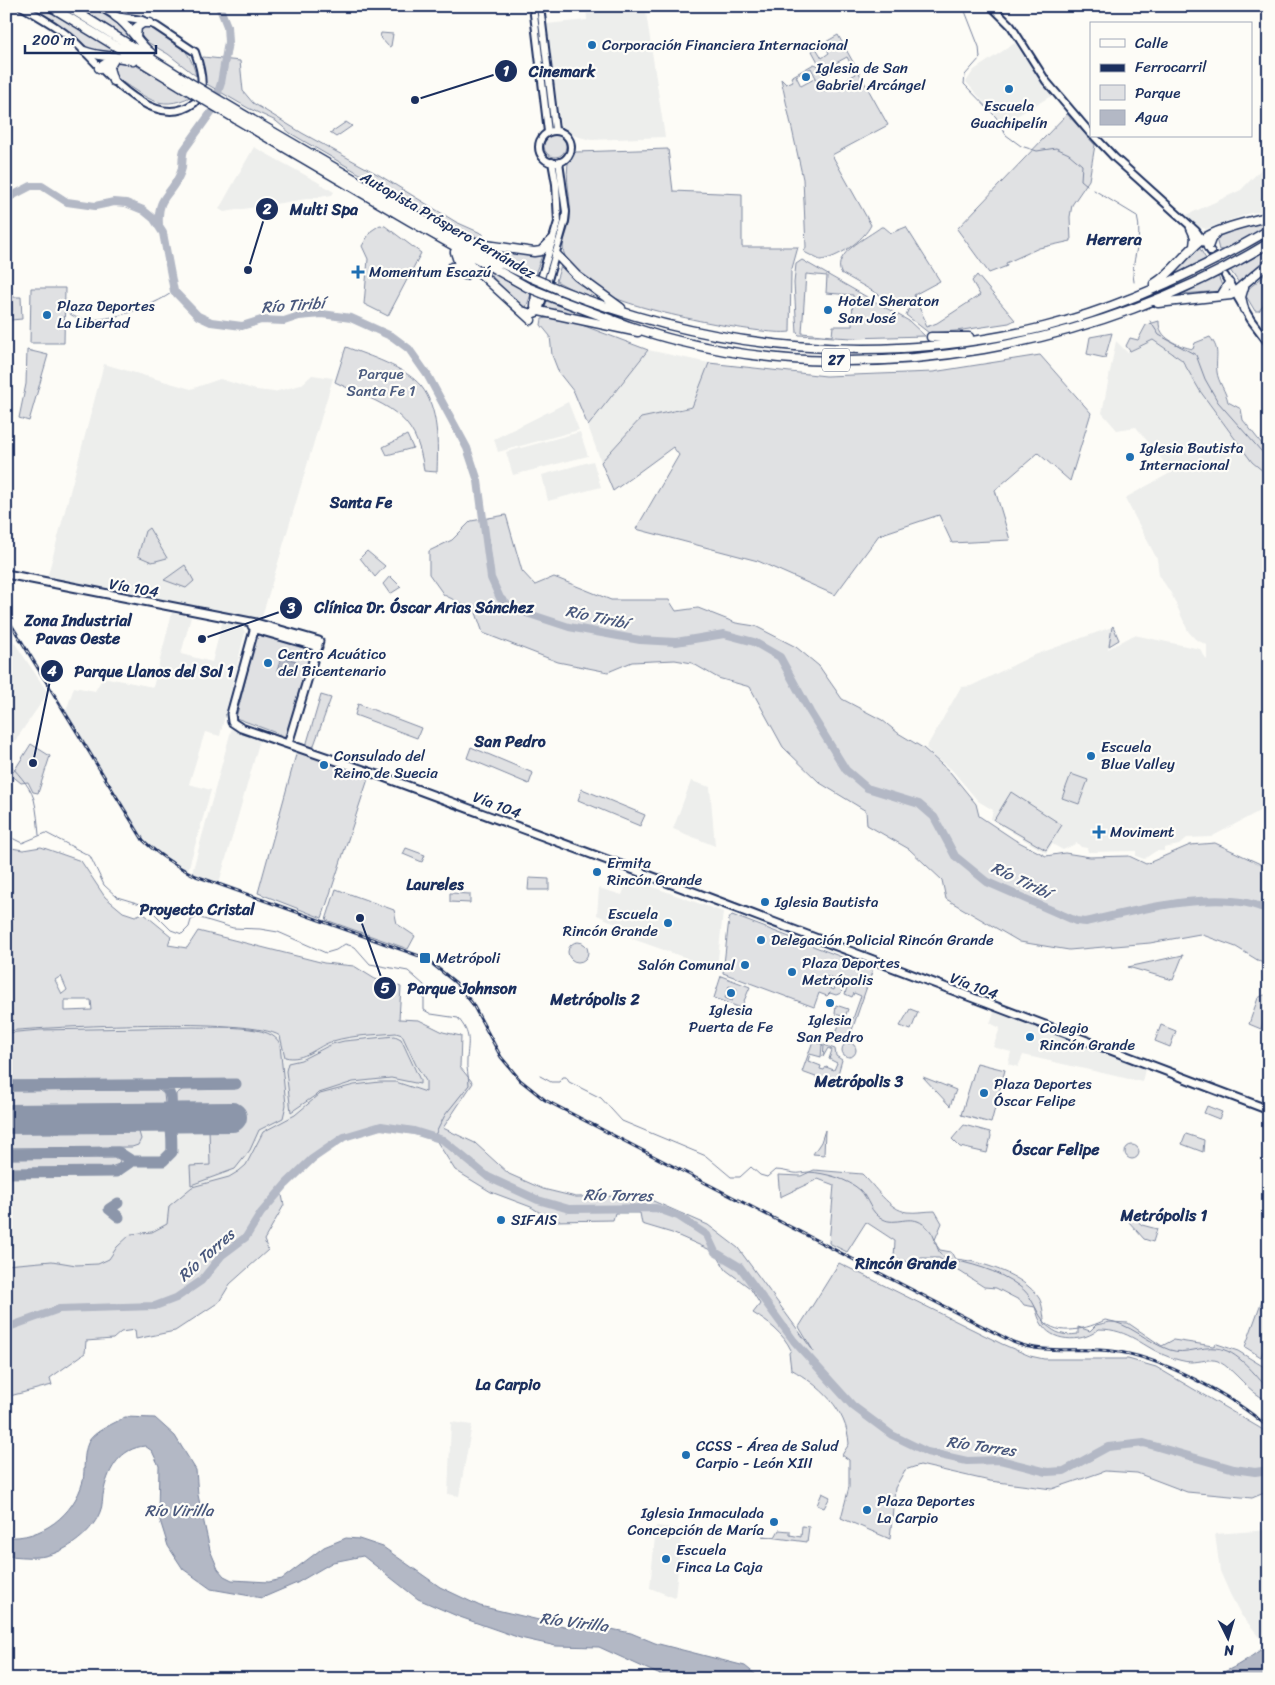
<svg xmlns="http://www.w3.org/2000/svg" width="1275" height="1685" font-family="Sriracha,sans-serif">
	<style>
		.built { fill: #edeeec }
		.green { fill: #e0e1e3; stroke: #7e88a0; fill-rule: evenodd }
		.water { fill: #b3b8c5; stroke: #76819c }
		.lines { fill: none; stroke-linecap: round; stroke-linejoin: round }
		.stream { stroke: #76819c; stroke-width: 1 }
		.river { stroke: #b3b8c5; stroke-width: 8 }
		.taxiway { stroke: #8c96aa; stroke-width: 11 }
		.runway { stroke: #8c96aa; stroke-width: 30 }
		.tertiary-tunnel { stroke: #d0d3d8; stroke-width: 6; stroke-dasharray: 6 3; stroke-linecap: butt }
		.tertiary-casing { stroke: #1b2f5e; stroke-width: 10 }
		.secondary-casing { stroke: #1b2f5e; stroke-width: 11 }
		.trunk-casing { stroke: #1b2f5e; stroke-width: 11 }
		.tertiary { stroke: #fdfcf7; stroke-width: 6 }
		.secondary { stroke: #fdfcf7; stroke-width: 7 }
		.trunk { stroke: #fdfcf7; stroke-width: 8 }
		.rail-casing { stroke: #1b2f5e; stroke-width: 3 }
		.rail { stroke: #fdfcf7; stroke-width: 1; stroke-dasharray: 4; stroke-linecap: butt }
		.trunk-bridge-casing { stroke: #1b2f5e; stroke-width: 11; stroke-linecap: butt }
		.trunk-bridge { stroke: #fdfcf7; stroke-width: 8 }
		.poi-dot { fill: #1f6fb2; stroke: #fdfcf7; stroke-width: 2 }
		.labels { text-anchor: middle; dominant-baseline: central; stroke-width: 4.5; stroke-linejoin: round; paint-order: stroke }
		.shield { fill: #fdfcf7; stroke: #5f6c8c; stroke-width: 1 }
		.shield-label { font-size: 14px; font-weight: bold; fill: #1b2f5e }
		.poi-label { font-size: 15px; fill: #1b2f5e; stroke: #fdfcf7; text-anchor: start }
		.street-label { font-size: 15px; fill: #1b2f5e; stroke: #fdfcf7 }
		.park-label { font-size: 15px; fill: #4c5c7f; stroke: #fdfcf7 }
		.neighbourhood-label { font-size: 16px; font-weight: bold; fill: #1b2f5e; stroke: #fdfcf7 }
		.water-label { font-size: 16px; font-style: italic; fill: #49587d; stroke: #fdfcf7 }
		.leader { fill: none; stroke: #1b2f5e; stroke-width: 2 }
		.callout-dot { fill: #1b2f5e; stroke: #fdfcf7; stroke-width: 2 }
		.mark-label { font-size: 15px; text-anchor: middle; font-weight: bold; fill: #fff }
		.callout-label { font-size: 16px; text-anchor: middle; font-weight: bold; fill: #1b2f5e; stroke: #fdfcf7; stroke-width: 4.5; stroke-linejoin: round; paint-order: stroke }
	</style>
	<rect width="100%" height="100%" fill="#fdfcf7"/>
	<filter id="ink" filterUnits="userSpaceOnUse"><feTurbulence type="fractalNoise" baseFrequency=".02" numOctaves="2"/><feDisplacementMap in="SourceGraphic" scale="10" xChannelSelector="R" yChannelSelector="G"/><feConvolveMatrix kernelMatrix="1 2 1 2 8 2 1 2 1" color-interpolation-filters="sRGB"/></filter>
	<g filter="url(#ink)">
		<!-- built -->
		<path class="built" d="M586 6H645L665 137 591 140 572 135 560 124 546 24 587 20Z
			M1015 43 1051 96 1003 124 966 82 974 70Z
			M254 147 316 181 334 192 332 195 224 212 219 209Z
			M1269 161V211L1250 213 1206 229 1194 225 1187 215 1241 190Z
			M1153 340 1182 360 1200 391 1252 462 1269 476V806L1211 837 1187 838 1179 845 1164 848V851H1156L1144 859 1136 856V851L1088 852 1087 848 1081 847 1077 843 1063 850 1052 844 1046 853 991 819 993 810 978 801 951 769 935 758 926 748 961 687 971 686 1032 656 1112 627 1108 649 1134 635 1200 649 1207 660V645L1195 639 1188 631 1172 595 1159 575 1157 559 1125 498 1172 472 1136 427 1117 430 1102 413 1116 341 1127 352Z
			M648 350 709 363 692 407 641 418 601 462 588 426Z
			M104 364 191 389 220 379 256 390 274 392 301 385 312 375 333 378 261 620 110 591 46 582Z
			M568 402 579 430 498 452 494 439Z
			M580 432 588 456 513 475 506 452Z
			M593 461 601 487 548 501 542 475Z
			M172 613 191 617 181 654 212 662 222 623 242 626 245 632 220 736 205 732 189 784 211 790 188 870 153 848 141 835 66 711 74 687 95 691 103 677 153 687Z
			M6 630 48 693 6 754Z
			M232 727 261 736 219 883 192 873Z
			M691 781 710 787 715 846 673 829Z
			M628 878 723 912 717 969 630 938 632 931 597 915 599 888 622 895Z
			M995 1010 1145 1069 1142 1082 1023 1055 1018 1067 1008 1064 1011 1052 993 1047 1000 1028 990 1023Z
			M399 1020 432 1072 426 1092 396 1082 354 1085 325 1094 245 1174 167 1218 168 1224 152 1232 131 1234 117 1247 109 1259 98 1264 76 1265 52 1261 6 1265V1022Z
			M451 1422 472 1425 459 1496 448 1494Z
			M656 1526 682 1529 675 1598 650 1588Z
			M1269 1530V1642L1266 1644 1241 1615 1230 1594 1220 1571 1215 1534Z"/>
		<!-- green -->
		<path class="green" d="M30 6H39L116 50 119 54 91 51 57 22Z
			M78 6C99 6 125 25 135 43Z
			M147 26C173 31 191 51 196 76L168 54 142 39 141 29Z
			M381 33 393 34 391 46 389 47 380 37Z
			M838 35 888 125 832 155 871 225C864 240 837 259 820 260L804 252 806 247 803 179 781 79 786 84 793 81 791 77 814 64 822 67 823 64 818 62 812 51 816 48 822 58 829 53 824 43ZM847 57 856 74 825 91 821 85 826 82 823 77 836 69 834 64ZM811 68 816 78 801 86 796 76Z
			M203 57 240 61 243 91 253 103 302 133 379 175 456 222 483 234V239L454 229 290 133 276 121 248 108 205 83 200 61Z
			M120 60 133 64 192 96C157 114 144 94 114 77L111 68 116 61Z
			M1067 114 1095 145 1089 180 1072 205 1070 217 1071 241 1039 248 1006 263 1007 266 989 273 957 229Z
			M346 122 352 126 336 137 330 133Z
			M544 146a11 11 0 1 1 22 0a11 11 0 1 1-22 0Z
			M668 149 673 191 742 194V247H798L791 272 790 332C762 336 637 310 611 296 600 290 570 266 565 256 559 244 569 232 570 219 572 199 564 179 569 158L576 152Z
			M1269 219V225L1226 249 1219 250 1216 238 1220 235Z
			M380 225 385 226 421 253 388 316 364 304 368 259 362 246 371 231Z
			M881 227H884L891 233 906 227 940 281 914 295 916 300 897 305 841 273C832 253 867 238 881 227Z
			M1269 246V257L1247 279 1239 283 1230 270Z
			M1199 247 1206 259 1169 277Z
			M487 249 543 253 535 274Z
			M802 260 909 321 925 336 852 338 799 335 797 333 794 283 796 264ZM806 274 827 276 826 293 853 295 852 326H833L832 336 802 333Z
			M561 265 564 267 604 301 579 293 556 281Z
			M486 270 531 294 526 308 518 304Z
			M1269 272V298L1259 311H1255L1246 296 1248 289Z
			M977 275 1015 320 1009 323 956 331 929 333 906 315 909 308 917 303 926 322 924 323 926 327 937 323 980 295 972 281Z
			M1218 276 1223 288 1221 291 1181 294Z
			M31 288H65L64 343H30Z
			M11 297H21L22 319 11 320 6 324V312L12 311Z
			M546 301 610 323 544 309Z
			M552 317 574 322 648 350 588 426 574 392 559 373 552 355 550 336 541 325 542 319Z
			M1159 321C1158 338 1178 346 1193 349L1195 343 1210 337C1221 351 1215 356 1217 372 1218 382 1226 391 1228 402L1241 409 1243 420 1269 453V476L1252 462 1200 391 1182 360 1153 340 1130 351 1126 346 1130 338 1138 340 1146 325Z
			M1112 333 1105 358 1087 354 1090 337Z
			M346 347C369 356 405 367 421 386 439 408 438 445 437 472L424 471C417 410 384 406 335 382Z
			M27 350 48 355 29 421 19 418 26 384Z
			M1040 355 1091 413 1070 481 1038 453 995 490 1010 540 952 543 939 515 879 535 835 595 758 561 636 529 679 455 673 447 613 491 601 462 641 418 692 407 709 363 826 376 933 372Z
			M407 435 413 448 387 455 383 447Z
			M506 515 522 571 535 585 554 577 611 600H669L676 611 698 608 736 623 755 626 796 647 819 666 842 699 882 720 898 733 923 748 950 772 976 804 979 816 1015 840 1046 856 1065 853 1090 857 1129 856 1146 864 1190 845 1215 843 1269 868V967L1236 947 1200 934 1150 943 1069 950 1020 942 946 899 942 880 909 849 867 825 866 811 820 783 783 747 750 687 718 678 692 663 675 660 632 662 608 672 558 662 483 633 475 610 444 595 429 574V551L452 540 471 521Z
			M149 528 167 558 152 562 138 556 145 531Z
			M367 551 385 566 375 577 360 558Z
			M185 565 194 581 186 588 164 580Z
			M390 576 401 587 390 594 383 584Z
			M1113 626 1119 640 1109 646 1112 627Z
			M259 633 312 650 287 737 236 718 256 637Z
			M321 695 331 698 313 748 306 746Z
			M358 704 421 728 417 738 355 715Z
			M31 744 50 756 38 793 33 792 28 782 21 783 10 774 14 771Z
			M471 747 533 773 529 784 467 758Z
			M297 751 369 776 322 918 258 893Z
			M1071 774 1088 780 1079 804 1062 798Z
			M582 789 645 815 640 826 578 800Z
			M1011 792 1062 825 1046 850 994 820Z
			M6 847 23 850 41 847 81 861 105 897 123 912 135 916 143 913 171 936 168 945 187 948 198 931 324 963 354 966 375 979 401 987 399 1019 419 1020 443 1032 461 1036 460 1067 473 1083 443 1128 475 1143 509 1174 543 1189 576 1197 622 1196 651 1200 708 1225 738 1248 814 1352 799 1327 839 1263 1002 1344 1030 1356 1044 1359H1128L1156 1367 1265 1431 1269 1437V1491L1252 1498 1187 1492 1137 1473 1105 1471 1052 1489 990 1481 920 1465 905 1470 895 1488 890 1539 841 1518 849 1487V1460L842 1455 849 1444C847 1409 820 1386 791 1369L789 1353 791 1350C783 1333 769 1323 753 1313L760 1304 750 1288 726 1270 715 1252 672 1233 642 1224 640 1213H615L613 1220 553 1221 531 1207 491 1192 455 1170 434 1137C419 1132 398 1125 381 1126 344 1130 303 1162 281 1190L284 1205 264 1240 268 1250 230 1284 219 1302 175 1331 136 1339 135 1330 121 1332 113 1339 86 1341 85 1353 50 1378 52 1385 6 1397V1265L52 1261 76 1265 98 1264 109 1259 117 1247 131 1234 152 1232 167 1224 169 1206 192 1187 229 1177 239 1171 246 1165 263 1132 295 1115 320 1094 354 1085 380 1082H396L426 1092V1081L416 1065 402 1035 396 1033C375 1035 353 1035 333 1041 317 1046 304 1062 285 1057L280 1036C251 1016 50 1027 6 1031ZM61 976 67 990 62 994 55 980ZM65 1000H91L92 1010 65 1011Z
			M406 848 425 855 422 862 403 854Z
			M529 878 549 879V890H528Z
			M336 889 394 910 397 924 415 936 408 949 326 920Z
			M450 893 470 894V903L450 902Z
			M732 915 873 969 850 1036 841 1041 832 1042 840 1023 850 1027 861 996 854 993 852 997 845 994 847 987 843 986 841 993 836 995 830 993 827 996 819 993 814 1007 723 973 729 919ZM825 976 837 980 834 990 822 985Z
			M568 952a10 10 0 1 1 20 0a10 10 0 1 1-20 0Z
			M1183 955 1173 980 1128 967Z
			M721 976 750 987 741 1008 714 998ZM729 986 737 989 732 1001 725 998Z
			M1264 995 1269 996V1017L1265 1016 1261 1029 1249 1024 1258 998Z
			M836 1005 848 1009 845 1017 835 1014Z
			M910 1009 918 1012 911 1030 900 1026Z
			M1161 1025 1176 1031 1170 1047 1155 1041Z
			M193 1027C213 1028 275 1023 280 1045L286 1105 283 1118 259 1130 250 1150 235 1169 191 1185 190 1166 210 1165 209 1127 241 1126 240 1109H180L176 1103V1094L182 1090 235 1089 236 1080 6 1081V1033L40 1030Z
			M395 1036 401 1039 420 1080V1084L391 1078 353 1082 319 1093 291 1112 286 1071 288 1063 301 1060 332 1044 344 1041Z
			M813 1041 835 1049 836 1056 842 1060 835 1084 802 1072ZM822 1045 824 1046 823 1057 828 1048 832 1050 829 1059 837 1063 834 1070 826 1067 824 1070 820 1069 821 1066 808 1061 810 1054 821 1057Z
			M842 1050a7 7 0 1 1 14 0a7 7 0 1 1-14 0Z
			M977 1063 1005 1070 991 1123 961 1115Z
			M923 1077 956 1090 950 1106Z
			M159 1090 164 1094 165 1103 161 1109 157 1110 6 1111V1091Z
			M1207 1106 1222 1112 1219 1119 1204 1113Z
			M964 1125 990 1132 991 1136 987 1153 960 1147 952 1139Z
			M6 1129H133L139 1132 141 1139 138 1145 132 1147 6 1148Z
			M825 1130 824 1155 813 1154 821 1142Z
			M1186 1134 1204 1140 1203 1152 1182 1144Z
			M1125 1152a7 7 0 1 1 14 0a7 7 0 1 1-14 0Z
			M117 1158 120 1160 119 1164 108 1168 6 1169V1159Z
			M814 1170 862 1174C875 1186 889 1210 907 1212 916 1213 926 1211 935 1211L942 1223 934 1242 940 1250 951 1252 955 1259C981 1261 1024 1275 1039 1298 1043 1304 1043 1316 1045 1324 1057 1334 1063 1336 1078 1334V1327L1090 1331 1096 1325 1110 1322 1128 1323 1162 1346 1173 1340 1213 1346 1217 1344 1238 1351 1269 1370V1401C1248 1393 1237 1371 1218 1361 1210 1358 1200 1362 1191 1362 1185 1362 1175 1359 1169 1357 1142 1347 1130 1329 1099 1329 1085 1342 1055 1343 1043 1326 1039 1321 1037 1313 1035 1307L1024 1305 1021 1301 996 1288 984 1287 939 1258H921L914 1265 894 1257 895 1241 866 1222 847 1252 829 1243 834 1185 818 1179 780 1197 778 1175 801 1176Z
			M1134 1218 1142 1225 1157 1229 1153 1242 1144 1239 1129 1222Z
			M1265 1292 1269 1293V1335L1261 1357 1245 1347Z
			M822 1493 830 1497 824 1508 817 1505Z
			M802 1526 809 1527 807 1542 762 1536 775 1537 779 1530 790 1531V1535L801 1537Z"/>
		<!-- water -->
		<path class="water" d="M281 657 296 661 293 674 277 670Z
			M125 1417 155 1418 175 1436 196 1470 198 1495 210 1550 218 1569 224 1576 232 1580 269 1582 282 1579 324 1547 346 1538 359 1539 383 1547 440 1587 480 1606 564 1626 606 1628 631 1633 655 1643 745 1666 761 1679H669L599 1647 556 1646 520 1638 457 1616 418 1599 363 1556 333 1562 297 1583 262 1598 211 1589 183 1569 168 1546 158 1514 159 1466 152 1451 145 1446C121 1448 109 1468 104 1490 102 1497 103 1506 100 1512 91 1535 61 1556 37 1557 27 1558 16 1556 6 1556V1537C41 1540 74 1515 83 1481 85 1469 83 1454 88 1443 93 1431 114 1424 125 1417Z
			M1269 1644V1679H1182C1226 1677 1234 1668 1269 1644Z"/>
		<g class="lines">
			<!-- stream -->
			<path class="stream" d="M963 6 979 47 980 58 965 75 964 84 996 117 1006 135 1021 146 1037 151 1056 148 1069 154 1082 165 1081 180 1087 185
				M1094 190 1137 216C1144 240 1129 263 1134 282
				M70 314C91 331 155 306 174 291
				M1150 321 1159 335 1196 355 1205 379 1218 402 1269 460
				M6 760C16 772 29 784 34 799 37 811 38 824 39 835
				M6 835 22 843 46 833 90 856 104 885 117 897 147 906 171 930 182 934 189 927 191 920 197 917 233 928 260 929 278 932 326 953 336 950 345 944 355 947 370 964 408 971 424 985V1010L431 1014 458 1018C472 1035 468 1041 467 1060 466 1068 469 1077 469 1085L445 1115 434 1137
				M540 1076 551 1082H559L563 1077H566L569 1082 601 1098 622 1121 706 1156 731 1177H740L751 1167 760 1175 767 1177 775 1170C782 1170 788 1172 794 1173 799 1174 804 1172 809 1172 825 1173 848 1179 860 1190 869 1199 870 1213 883 1219 895 1226 910 1214 923 1224 939 1235 933 1248 944 1258 969 1263 998 1270 1019 1286 1032 1295 1034 1308 1043 1320 1057 1338 1089 1328 1105 1320 1130 1323 1146 1342 1170 1350 1185 1355 1201 1346 1216 1348 1238 1350 1255 1375 1269 1390"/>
			<!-- river -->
			<path class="river" d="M6 199 31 186H42L67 202 95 206 114 202 126 203 143 210 154 219 163 233 174 291 198 316 211 322 242 326 261 320 284 321 299 316 322 314 351 318 393 337 409 349 428 376 467 448 478 481 491 578 500 598 511 608 569 627 640 640 676 642 724 634 754 642 780 657 810 712 846 770 867 788 919 804 934 817 955 856 987 882 1076 921 1086 922C1133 911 1225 886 1269 911
				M159 224C157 195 171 196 180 174 184 166 181 158 184 150L212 111 221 83 228 42 227 26 219 6
				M6 1328 59 1309 155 1306 176 1298 201 1281 222 1255 246 1237 261 1213 286 1184 312 1159 344 1137 381 1126 414 1131 443 1140 488 1177 538 1200 569 1209 656 1208 678 1216 707 1235 715 1252 740 1267 794 1341 853 1406 892 1435 927 1452 967 1461 1000 1460 1047 1472 1064 1471 1108 1447 1144 1443 1234 1469 1255 1472 1269 1470"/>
			<!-- taxiway -->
			<path class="taxiway" d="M6 1086 236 1084
				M171 1109 173 1114 180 1118
				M160 1118C175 1114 174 1091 162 1085
				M6 1154 118 1152 132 1161H163L172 1152C171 1138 175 1124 160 1118
				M6 1173 116 1172 132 1161
				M118 1203 109 1209 119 1217"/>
			<!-- runway -->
			<path class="runway" d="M6 1119 232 1117"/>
			<!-- tertiary-tunnel -->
			<path class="tertiary-tunnel" d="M1211 252 1225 276"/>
			<defs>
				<path id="tertiary" d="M21 6C38 16 57 26 72 39 99 63 151 135 194 103 208 92 200 66 195 52L156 26 142 20 115 16 99 6
					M533 6 548 132
					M540 6 555 130
					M991 6 1011 26 1046 81 1091 134
					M539 147a16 16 0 1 1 32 0a16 16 0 1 1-32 0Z
					M1094 136 1115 158 1196 231 1211 252
					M1225 276 1251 320 1269 344
					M536 295 558 222 556 184 552 162
					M539 311 565 221 566 212 559 162"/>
				<path id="secondary" d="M6 574 256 623 319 641 288 744
					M256 623 231 714 232 722 241 728 381 776 699 894 1269 1110
					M252 626 255 629 318 647"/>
				<path id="trunk" d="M50 6 181 86
					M67 6 187 81
					M115 16C131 26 137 43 151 53
					M136 37 137 27 143 23H150
					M84 51C101 58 120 55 133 61
					M99 68 111 60
					M113 81 109 68 115 58
					M239 112 484 255 530 277
					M236 119 410 221 527 287
					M1191 228 1195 237 1194 246
					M462 238 479 244 534 252 541 251 552 240
					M1208 247 1211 239 1216 233
					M459 254 531 320
					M556 254 577 276 621 308
					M463 257 465 275
					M452 267H458L459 264 455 252
					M1154 284C1174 272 1185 252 1203 239 1218 228 1250 222 1269 216
					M1244 287 1241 297 1244 309
					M558 289C712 351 881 367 1044 327 1123 307 1199 271 1269 230
					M536 293 535 307 539 311
					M1221 296 1229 283
					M554 298C595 313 637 331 679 341 873 390 1100 346 1269 243
					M1158 303 1231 295 1269 263
					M522 311 531 314 539 311 638 332
					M931 337H969"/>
			</defs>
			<!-- tertiary casing -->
			<use href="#tertiary" class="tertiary-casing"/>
			<!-- secondary casing -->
			<use href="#secondary" class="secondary-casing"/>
			<!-- trunk casing -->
			<use href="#trunk" class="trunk-casing"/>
			<!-- tertiary -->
			<use href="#tertiary" class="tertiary"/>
			<!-- secondary -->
			<use href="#secondary" class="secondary"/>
			<!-- trunk -->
			<use href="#trunk" class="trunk"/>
			<defs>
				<path id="rail" d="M6 616 143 840C159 856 176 866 196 876L425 958 456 983 472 1003 501 1057 520 1080 545 1100 1013 1342C1045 1355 1078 1347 1112 1351 1160 1356 1233 1396 1269 1428"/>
			</defs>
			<!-- rail casing -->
			<use href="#rail" class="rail-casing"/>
			<!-- rail -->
			<use href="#rail" class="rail"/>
			<defs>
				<path id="trunk-bridge" d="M187 81 239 112
					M181 86 236 119
					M530 277 558 289
					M527 287 554 298"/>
			</defs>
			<!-- trunk-bridge casing -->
			<use href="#trunk-bridge" class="trunk-bridge-casing"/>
			<!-- trunk-bridge -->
			<use href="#trunk-bridge" class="trunk-bridge"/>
		</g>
	</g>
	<!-- markers -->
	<g class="poi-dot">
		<circle cx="592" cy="45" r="5"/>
		<circle cx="806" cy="77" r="5"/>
		<circle cx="1009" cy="89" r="5"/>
		<path d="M355.5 264.5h5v5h5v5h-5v5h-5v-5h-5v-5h5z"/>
		<circle cx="828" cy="310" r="5"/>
		<circle cx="47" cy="315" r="5"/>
		<circle cx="1130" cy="457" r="5"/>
		<circle cx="268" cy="663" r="5"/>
		<circle cx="1091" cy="756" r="5"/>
		<circle cx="324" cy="765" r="5"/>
		<path d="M1096.5 824.5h5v5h5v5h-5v5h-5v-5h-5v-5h5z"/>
		<circle cx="597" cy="872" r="5"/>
		<circle cx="765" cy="902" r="5"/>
		<circle cx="668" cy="923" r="5"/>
		<circle cx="761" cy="940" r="5"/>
		<rect x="419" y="952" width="12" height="12" rx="2.5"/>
		<circle cx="745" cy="965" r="5"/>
		<circle cx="792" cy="972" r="5"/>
		<circle cx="731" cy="993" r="5"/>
		<circle cx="830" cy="1003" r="5"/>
		<circle cx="1030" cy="1037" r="5"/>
		<circle cx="984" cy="1093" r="5"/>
		<circle cx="501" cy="1220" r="5"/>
		<circle cx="686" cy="1455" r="5"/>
		<circle cx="867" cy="1510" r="5"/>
		<circle cx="774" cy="1522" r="5"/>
		<circle cx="666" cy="1559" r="5"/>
	</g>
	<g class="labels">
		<!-- shield labels -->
		<rect class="shield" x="822" y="348.5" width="28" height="23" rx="4"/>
		<g class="shield-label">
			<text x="836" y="360">27</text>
		</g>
		<!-- poi labels -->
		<g class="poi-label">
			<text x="602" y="45">Corporación Financiera Internacional</text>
			<text x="816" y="68">Iglesia de San<tspan x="816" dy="17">Gabriel Arcángel</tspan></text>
			<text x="1009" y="106" text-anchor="middle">Escuela<tspan x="1009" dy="17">Guachipelín</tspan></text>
			<text x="369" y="272">Momentum Escazú</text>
			<text x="838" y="301">Hotel Sheraton<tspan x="838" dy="17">San José</tspan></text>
			<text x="57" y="306">Plaza Deportes<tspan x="57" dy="17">La Libertad</tspan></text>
			<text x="1140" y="448">Iglesia Bautista<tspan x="1140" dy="17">Internacional</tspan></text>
			<text x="278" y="654">Centro Acuático<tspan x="278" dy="17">del Bicentenario</tspan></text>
			<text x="1101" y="747">Escuela<tspan x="1101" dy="17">Blue Valley</tspan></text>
			<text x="334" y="756">Consulado del<tspan x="334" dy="17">Reino de Suecia</tspan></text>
			<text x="1110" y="832">Moviment</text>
			<text x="607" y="863">Ermita<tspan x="607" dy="17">Rincón Grande</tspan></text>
			<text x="775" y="902">Iglesia Bautista</text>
			<text x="658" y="914" text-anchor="end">Escuela<tspan x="658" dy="17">Rincón Grande</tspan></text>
			<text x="771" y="940">Delegación Policial Rincón Grande</text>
			<text x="436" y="958">Metrópoli</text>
			<text x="802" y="963">Plaza Deportes<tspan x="802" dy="17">Metrópolis</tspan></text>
			<text x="735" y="965" text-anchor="end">Salón Comunal</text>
			<text x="731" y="1010" text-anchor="middle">Iglesia<tspan x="731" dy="17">Puerta de Fe</tspan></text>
			<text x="830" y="1020" text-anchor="middle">Iglesia<tspan x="830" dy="17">San Pedro</tspan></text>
			<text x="1040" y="1028">Colegio<tspan x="1040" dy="17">Rincón Grande</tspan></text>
			<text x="994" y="1084">Plaza Deportes<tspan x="994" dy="17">Óscar Felipe</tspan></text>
			<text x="511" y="1220">SIFAIS</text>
			<text x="696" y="1446">CCSS - Área de Salud<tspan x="696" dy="17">Carpio - León XIII</tspan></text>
			<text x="877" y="1501">Plaza Deportes<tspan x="877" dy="17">La Carpio</tspan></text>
			<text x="764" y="1513" text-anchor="end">Iglesia Inmaculada<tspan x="764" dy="17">Concepción de María</tspan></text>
			<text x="676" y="1550">Escuela<tspan x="676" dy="17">Finca La Caja</tspan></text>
		</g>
		<!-- street labels -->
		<g class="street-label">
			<text transform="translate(448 225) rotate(30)">Autopista Próspero Fernández</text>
			<text transform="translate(134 588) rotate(10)">Vía 104</text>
			<text transform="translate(497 805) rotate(21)">Vía 104</text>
			<text transform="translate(974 986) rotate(21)">Vía 104</text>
		</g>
		<!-- park labels -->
		<g class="park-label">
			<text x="381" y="374">Parque<tspan x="381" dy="17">Santa Fe 1</tspan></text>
		</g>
		<!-- neighbourhood labels -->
		<g class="neighbourhood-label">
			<text x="1114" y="239">Herrera</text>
			<text x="361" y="502">Santa Fe</text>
			<text x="78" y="620">Zona Industrial<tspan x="78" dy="18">Pavas Oeste</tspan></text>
			<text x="510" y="741">San Pedro</text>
			<text x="435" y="884">Laureles</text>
			<text x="197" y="909">Proyecto Cristal</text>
			<text x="595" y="999">Metrópolis 2</text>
			<text x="859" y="1081">Metrópolis 3</text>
			<text x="1056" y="1149">Óscar Felipe</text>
			<text x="1164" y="1215">Metrópolis 1</text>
			<text x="906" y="1263">Rincón Grande</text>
			<text x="508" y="1384">La Carpio</text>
		</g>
		<!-- water labels -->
		<g class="water-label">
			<text transform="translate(293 305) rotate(-4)">Río Tiribí</text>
			<text transform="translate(597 617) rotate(12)">Río Tiribí</text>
			<text transform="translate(1021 880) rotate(26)">Río Tiribí</text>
			<text transform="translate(618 1195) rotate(1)">Río Torres</text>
			<text transform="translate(206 1255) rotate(-42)">Río Torres</text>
			<text transform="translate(981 1446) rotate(8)">Río Torres</text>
			<text x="179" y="1510">Río Virilla</text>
			<text transform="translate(574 1622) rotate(7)">Río Virilla</text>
		</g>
	</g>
	<!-- callouts -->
	<path class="leader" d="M415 100L506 71M248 270L267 209M202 639L291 608M33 763L52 671M360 918L385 988"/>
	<g class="callout-dot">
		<circle cx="415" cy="100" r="5"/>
		<circle cx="248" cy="270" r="5"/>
		<circle cx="202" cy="639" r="5"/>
		<circle cx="33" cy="763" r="5"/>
		<circle cx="360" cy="918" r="5"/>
		<circle cx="506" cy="71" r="12"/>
		<circle cx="267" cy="209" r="12"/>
		<circle cx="291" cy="608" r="12"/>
		<circle cx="52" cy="671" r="12"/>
		<circle cx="385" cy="988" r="12"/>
	</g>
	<g class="mark-label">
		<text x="506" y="76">1</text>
		<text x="267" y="214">2</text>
		<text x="291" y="613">3</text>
		<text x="52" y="676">4</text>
		<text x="385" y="993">5</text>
	</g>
	<g class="callout-label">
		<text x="562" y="77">Cinemark</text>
		<text x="324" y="215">Multi Spa</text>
		<text x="424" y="613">Clínica Dr. Óscar Arias Sánchez</text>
		<text x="154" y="677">Parque Llanos del Sol 1</text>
		<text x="462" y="994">Parque Johnson</text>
	</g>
	<!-- margin -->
	<rect width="1275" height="1685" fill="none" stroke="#fdfcf7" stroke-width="25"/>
	<rect x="12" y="12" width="1250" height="1660" fill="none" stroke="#1b2f5e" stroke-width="2" filter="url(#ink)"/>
	<!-- legend -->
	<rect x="1090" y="22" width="162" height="115" fill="#fdfcf7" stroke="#a3aaba"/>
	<rect x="1100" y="39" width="25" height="8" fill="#fdfcf7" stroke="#a3aaba"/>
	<text x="1135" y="48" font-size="15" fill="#1b2f5e">Calle</text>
	<rect x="1100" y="64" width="25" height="8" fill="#1b2f5e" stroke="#a3aaba"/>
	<text x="1135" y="72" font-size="15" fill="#1b2f5e">Ferrocarril</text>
	<rect x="1100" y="85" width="25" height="15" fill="#e0e1e3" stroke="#a3aaba"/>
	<text x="1135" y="98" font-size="15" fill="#1b2f5e">Parque</text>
	<rect x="1100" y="110" width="25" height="15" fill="#b3b8c5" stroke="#a3aaba"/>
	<text x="1135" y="122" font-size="15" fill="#1b2f5e">Agua</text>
	<!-- north arrow -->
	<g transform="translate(1228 1638) rotate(175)" stroke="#fdfcf7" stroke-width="4" paint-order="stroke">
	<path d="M0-4L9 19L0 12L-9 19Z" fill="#1b2f5e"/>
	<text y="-8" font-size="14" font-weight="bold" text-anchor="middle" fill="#1b2f5e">N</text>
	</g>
	<!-- scale -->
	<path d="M25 45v8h131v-8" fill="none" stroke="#1b2f5e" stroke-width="2.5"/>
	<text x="32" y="45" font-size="15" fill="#1b2f5e" stroke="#fdfcf7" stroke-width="4" paint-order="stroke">200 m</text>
</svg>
